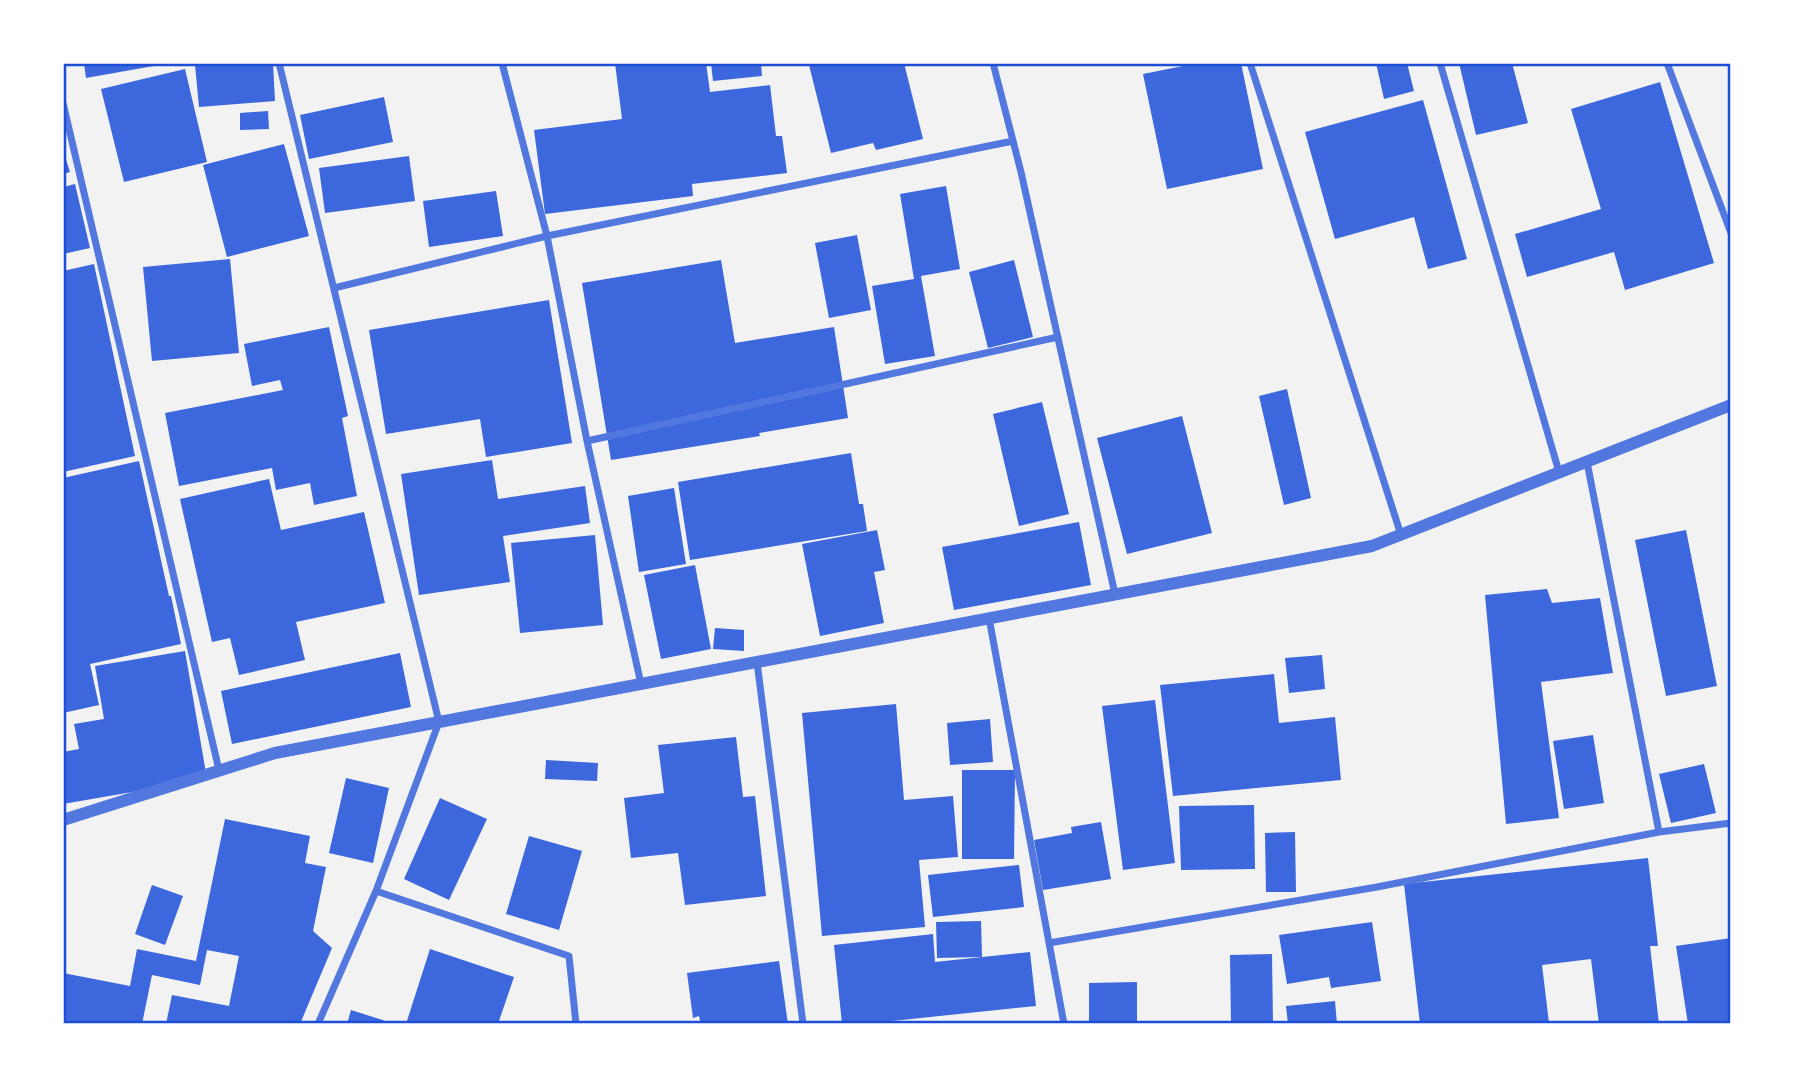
<svg xmlns="http://www.w3.org/2000/svg" width="1794" height="1087" font-family="Arial,sans-serif">
	<style>
		.building { fill: #3d67dc }
		.lines { fill: none; stroke-linecap: round; stroke-linejoin: round }
		.minor { stroke: #5277de; stroke-width: 7 }
		.tertiary { stroke: #5277de; stroke-width: 12 }
		.neatline { fill: none; stroke: #1d4ed8; stroke-width: 2.5 }
	</style>
	<rect width="100%" height="100%" fill="#f2f2f2"/>
	<!-- building -->
	<path class="building" d="M84 63H165V64L86 78Z
		M227 63H273L275 101 199 107 195 65Z
		M615 63H706L710 92 770 85 776 136H782L787 173 692 184 693 196 545 214 534 130 622 119Z
		M711 63H761L762 76 713 81Z
		M819 63H904L923 139 876 150 873 143 831 153 809 65Z
		M1198 63H1241L1263 169 1167 189 1143 74Z
		M1376 63H1407L1414 91 1384 99Z
		M1459 63H1512L1528 123 1476 135Z
		M185 69 207 162 124 182 101 89Z
		M1660 82 1714 263 1625 290 1614 252 1527 277 1515 234 1601 209 1571 109Z
		M384 97 393 142 309 159 300 115Z
		M1423 100 1467 259 1428 269 1414 217 1335 239 1305 132Z
		M268 111 269 129 240 130V113Z
		M284 144 309 236 227 257 203 165Z
		M63 150 70 172 63 174Z
		M409 156 415 201 325 213 319 168Z
		M75 184 90 248 63 254V187Z
		M946 186 960 269 921 276 935 356 885 364 872 286 914 279 900 194Z
		M496 191 503 236 429 247 423 201Z
		M857 235 871 310 829 318 815 243Z
		M230 259 239 353 152 361 143 267Z
		M721 260 735 343 834 327 848 418 759 433 760 436 611 460 582 283Z
		M1014 260 1033 337 988 348 969 272Z
		M94 264 135 456 63 472V271Z
		M549 300 572 443 486 457 480 419 386 434 369 330Z
		M329 327 348 416 342 418 357 496 314 505 310 483 276 490 272 468 179 486 165 413 283 390 280 380 252 386 244 344Z
		M1287 389 1311 498 1284 505 1259 396Z
		M1042 402 1069 514 1019 526 993 414Z
		M1182 416 1212 533 1127 554 1097 438Z
		M851 453 859 504H863L867 531 690 560 678 482Z
		M492 460 498 499 585 486 590 523 503 536 510 582 419 595 401 474Z
		M139 461 169 596H171L181 644 90 664 99 705 63 713V478Z
		M269 479 281 530 364 512 385 603 296 622 305 660 239 675 230 638 212 642 180 499Z
		M674 488 686 564 639 572 628 496Z
		M1079 522 1091 585 954 610 942 547Z
		M877 530 885 570 874 572 884 623 820 636 802 544Z
		M1686 530 1717 686 1666 696 1635 540Z
		M595 535 603 625 520 633 511 543Z
		M695 565 711 649 661 659 644 575Z
		M1547 589 1552 603 1600 598 1613 673 1541 682 1559 818 1506 824 1485 595Z
		M715 628 744 630V651L713 649Z
		M185 651 207 779 63 804V752L79 749 74 724 104 719 95 666Z
		M400 653 411 707 232 744 221 691Z
		M1322 655 1325 689 1289 693 1285 658Z
		M1274 674 1279 723 1335 717 1341 780 1173 796 1160 685Z
		M1155 700 1175 863 1123 870 1102 706Z
		M896 704 904 800 953 796 958 857 919 860 925 927 822 936 802 713Z
		M990 719 993 762 950 765 947 723Z
		M1593 735 1604 803 1564 809 1553 741Z
		M736 737 743 797 755 796 766 896 685 905 678 853 631 858 624 798 664 793 658 745Z
		M546 760 598 763 597 781 545 779Z
		M1704 764 1716 813 1671 823 1659 774Z
		M962 770H1015L1014 859H962Z
		M346 778 389 788 373 863 329 853Z
		M440 798 487 819 449 900 404 879Z
		M1254 805 1255 869 1181 870 1179 806Z
		M225 819 310 836 305 863 326 867 313 931 332 948 300 1024H166L172 995 229 1006 239 956 207 950 200 985 152 975 142 1024H63V973L130 986 137 949 196 961Z
		M1101 822 1111 879 1043 890 1034 840 1072 833 1071 827Z
		M1295 832 1296 892H1266L1265 833Z
		M529 836 582 851 559 930 506 914Z
		M1648 858 1658 946H1650L1659 1024H1599L1591 959 1542 965 1549 1023 1420 1024 1404 884Z
		M1019 865 1024 907 933 917 928 875Z
		M152 885 183 896 165 945 135 934Z
		M981 921 982 957 937 958 936 922Z
		M1372 922 1381 981 1331 988 1329 977 1287 984 1279 935Z
		M933 934 935 962 1030 952 1036 1006 863 1024H842L834 945Z
		M1731 938V1024H1688L1676 946Z
		M430 949 514 977 498 1024H406Z
		M1272 954 1273 1024H1231L1230 955Z
		M779 961 788 1024H691V1022L700 1021 699 1016 693 1018 687 973Z
		M1137 982V1024H1089V983Z
		M1335 1001 1337 1024H1288L1286 1006Z
		M351 1010 392 1023V1024H347Z"/>
	<g class="lines">
		<!-- minor -->
		<path class="minor" d="M279 63 439 722 376 891 569 956 576 1024
			M993 63 1021 172 1115 594
			M1250 63 1401 535
			M1440 63 1559 472
			M1667 63 1731 233
			M63 103 219 770
			M334 288 547 236 502 63
			M587 441 547 236 1013 141
			M989 618 1064 1024
			M757 662 803 1024
			M641 684 587 441 1058 337
			M1659 832 1731 823
			M1049 943 1377 887 1659 832 1587 462
			M318 1024 376 891"/>
		<!-- tertiary -->
		<path class="tertiary" d="M63 820 275 753 1372 546 1731 405"/>
	</g>
	<!-- border -->
	<rect width="1794" height="1087" fill="none" stroke="#ffffff" stroke-width="130"/>
	<rect x="65" y="65" width="1664" height="957" class="neatline"/>
</svg>
